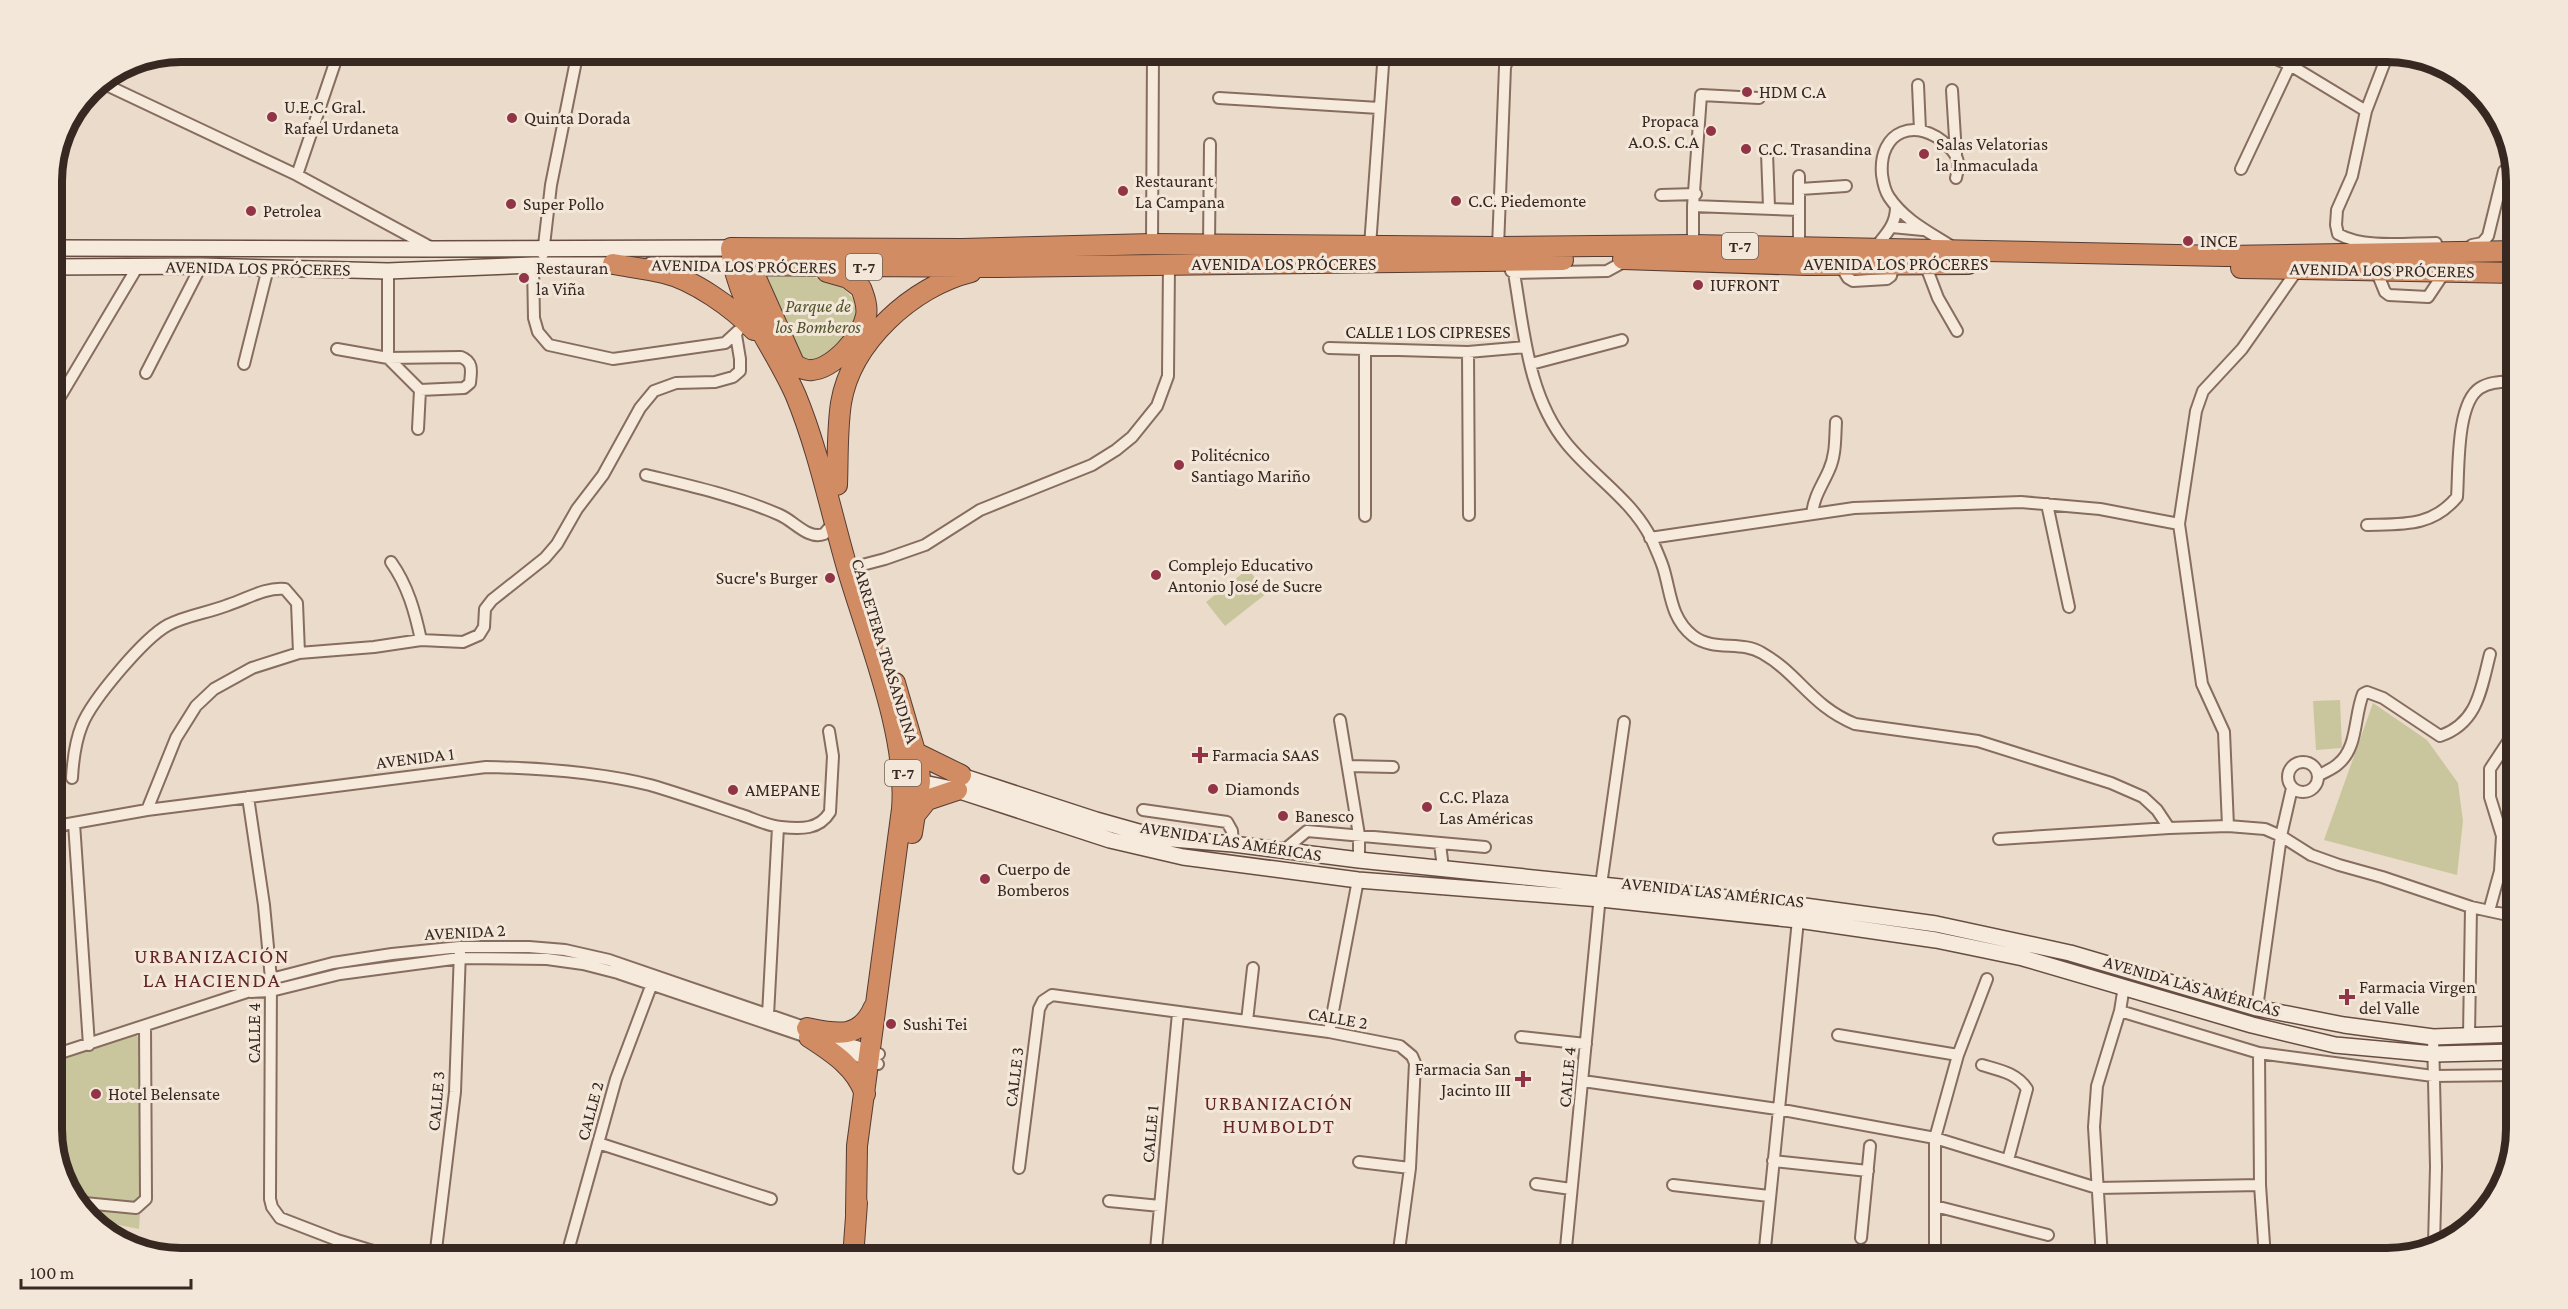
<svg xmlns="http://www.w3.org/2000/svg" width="2568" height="1309" font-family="'Crimson Pro',serif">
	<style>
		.green { fill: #c9c69e }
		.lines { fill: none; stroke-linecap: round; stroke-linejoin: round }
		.street-casing { stroke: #866d5f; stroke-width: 14 }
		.secondary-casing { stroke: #684e42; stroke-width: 18 }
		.highway-casing { stroke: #553c33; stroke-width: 22 }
		.street { stroke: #f6eadc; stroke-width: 10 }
		.secondary { stroke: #f6eadc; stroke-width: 15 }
		.highway { stroke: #d28c63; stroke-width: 20 }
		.poi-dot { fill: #913446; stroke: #f3e7d9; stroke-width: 2 }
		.labels { text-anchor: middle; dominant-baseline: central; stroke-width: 6; stroke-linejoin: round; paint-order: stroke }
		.shield { fill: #f3e7d9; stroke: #706159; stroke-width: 1.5 }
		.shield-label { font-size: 16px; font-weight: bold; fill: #382822 }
		.poi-label { font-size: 18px; fill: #382822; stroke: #f3e7d9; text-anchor: start }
		.street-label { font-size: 18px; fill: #382822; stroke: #f3e7d9 }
		.park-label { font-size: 18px; font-style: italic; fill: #50532a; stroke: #f3e7d9 }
		.neighbourhood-label { font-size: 20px; letter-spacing: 1.5px; fill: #612625; stroke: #f3e7d9 }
		.quarter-label { font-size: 21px; letter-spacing: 1.5px; fill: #612625; stroke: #f3e7d9 }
		.rim { fill: none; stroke: #382822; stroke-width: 8 }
	</style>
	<rect width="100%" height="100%" fill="#ebdbca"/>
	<!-- green -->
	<path class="green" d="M807 276C834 281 844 284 859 307L851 337 815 364 797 359 764 277Z
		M1248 569 1267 593 1225 626 1206 602Z
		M2340 700 2342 748 2316 750 2313 701Z
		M2373 703 2427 740 2458 783 2463 821 2457 875 2324 840Z
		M129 1024 140 1040 142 1184 139 1229 94 1220 73 1201 51 1138V1051Z
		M574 1249 746 1258H571Z"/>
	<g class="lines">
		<defs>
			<path id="street" d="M2258 51 2290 65 2366 111
				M2389 51 2366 111 2352 176 2337 210 2336 225 2338 234C2365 249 2406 243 2436 243
				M100 82 297 175 432 248
				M1918 85 1920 130
				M1952 90 1956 154
				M1219 98 1379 108
				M1767 153 1769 207
				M2241 169 2290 65
				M297 175 339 51
				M1799 176V247
				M1800 189 1846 186
				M1661 195 1696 194
				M1693 206 1799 210
				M1892 227 1923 230
				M1152 244 1153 51
				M1209 245 1210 144
				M1693 245V206L1701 95 1759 98
				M2472 245 2482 243 2488 236 2504 171
				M1370 246 1384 51
				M1498 247 1505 67 1511 51
				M1875 248C1886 234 1896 225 1896 207
				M1954 248C1931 233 1905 221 1889 197 1885 191 1883 182 1882 175 1878 130 1917 116 1948 146 1959 157 1960 163 1956 178
				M543 254 551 185 578 51
				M1925 264 1938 298 1957 331
				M533 265 534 318 538 332 549 345 613 359 725 343 738 331
				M1840 265 1848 278 1853 281 1887 279 1891 276 1894 263
				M2376 270 2385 292 2389 295 2428 297 2446 270
				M388 271V358L461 357C474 362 471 372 470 383L464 388 420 390 418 429
				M1511 271 1514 273 1607 271 1629 259
				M1514 273C1524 331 1528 397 1567 444 1594 477 1631 499 1651 538 1655 547 1660 558 1663 567 1671 592 1670 618 1693 636 1714 652 1741 640 1762 653 1799 674 1811 706 1855 724L1978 741 2111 783 2143 797 2157 810 2169 828
				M1329 348 1468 352 1526 347
				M337 349 388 358 420 390
				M1468 352 1469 515
				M244 364 268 268
				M1531 364 1622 340
				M146 373 201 266
				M51 412 138 266
				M646 475C691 486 737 496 780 515 794 521 808 540 824 534L834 522
				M2047 504 2069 607
				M1812 514C1814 496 1822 486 1829 470 1836 455 1835 438 1836 422
				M1365 516V349
				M2367 525C2403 524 2432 527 2457 497 2459 470 2456 403 2480 388 2491 381 2504 382 2517 381
				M1650 538 1854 508 2021 502 2100 509 2179 524
				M391 562C408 586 415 612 421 640
				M847 569 885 559 925 545 980 510 1092 465 1116 450 1132 437 1157 406 1168 376 1169 264
				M1340 720 1359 835V860
				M2288 777a15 15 0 1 1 30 0a15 15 0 1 1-30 0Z
				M1349 766 1393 767
				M2318 776C2324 772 2333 769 2338 764 2358 748 2354 716 2363 694L2367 692 2383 698 2440 736C2478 723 2481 689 2490 654
				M72 778C73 760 75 742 82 725 92 700 144 638 168 625 187 615 208 613 228 605 247 599 265 587 285 589L297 603 299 653
				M248 797 264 905 271 979 270 1199 272 1207 280 1218 337 1240 396 1258
				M147 810 176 738 196 706 214 689 252 668 299 653 374 647 421 640 463 642 479 635 484 627 485 609 492 600 545 558 557 544 577 509 603 475 640 408 654 391 676 383 715 382 733 377 740 371V359L736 335
				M1143 810 1227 822 1232 831 1233 844
				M74 823 89 1045
				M2228 826 2224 732 2202 684 2179 524 2196 411 2203 391 2242 349 2298 269
				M51 827 147 810 486 767C541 768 597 772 650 785 681 794 712 805 742 815 754 819 768 826 781 827 801 829 819 830 830 812L833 756 829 731
				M1999 839 2169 828 2228 826 2265 829 2281 836 2311 855 2339 865 2382 877 2471 907 2517 917
				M1440 844 1443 868
				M1283 851 1307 831 1485 847
				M2489 911 2500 871 2502 836 2490 797V769L2517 728
				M251 992 271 991 340 974 460 958 547 959 583 964 618 973 813 1039
				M2257 1008 2281 836 2292 788
				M2120 1011 2259 1053 2433 1076 2517 1075
				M768 1015 778 827
				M1247 1021 1253 968
				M1329 1032 1358 880
				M1838 1035 1958 1055
				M2469 1036 2471 907
				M1521 1037 1586 1044
				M2433 1037 2436 1167 2434 1244
				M833 1038 879 1054
				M836 1048 878 1064
				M51 1056 247 992 271 979 333 963 392 954 460 947H529L565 950 609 960 810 1029
				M1982 1065C1999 1070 2017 1073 2027 1089L2008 1160
				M1583 1081 1777 1109 1935 1138 2097 1188 2260 1185 2259 1053
				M598 1143 771 1199
				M1773 1161 1868 1171
				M1359 1162 1410 1168
				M1019 1168 1039 1009 1043 1001 1052 995 1329 1032 1400 1046 1412 1056 1415 1063 1410 1168 1398 1258
				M1536 1184 1571 1189
				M1673 1185 1769 1196
				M2260 1185 2265 1258
				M1109 1201 1160 1206
				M74 1202 136 1208 146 1199 145 1026
				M1935 1206 2048 1235
				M1861 1238 1870 1146
				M435 1258 455 1092 460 951
				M566 1258 616 1079 653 981
				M1158 1258 1156 1250 1178 1013
				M1565 1258 1601 885 1624 722
				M1764 1258 1798 920
				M1780 1258 1935 1254V1138L1958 1055 1987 979
				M2102 1258 2094 1127 2097 1086 2120 1011 2124 986"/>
			<path id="secondary" d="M51 248 434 249 731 248
				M651 265H733
				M51 267 201 266 388 271 533 265H624
				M952 773 1096 820 1160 838 1233 844 1359 860 1797 905 1936 924 2070 953 2257 1008 2344 1025 2433 1037 2517 1034
				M909 780 957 790 1110 840 1183 857 1358 880 1601 899 1798 920 1936 940 2023 958 2252 1025 2335 1045 2434 1054 2517 1052"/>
			<path id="highway" d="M746 256 793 361
				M1623 259 1807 265 1968 264
				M613 264C630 267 648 269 664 273 694 280 733 308 754 330
				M733 265 996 267 1563 260
				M2241 268 2517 273
				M794 364C799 367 805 371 812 370 834 368 862 336 866 316 868 306 864 296 861 288L848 278 827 272
				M837 485C838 458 837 430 841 403 851 342 913 286 971 272
				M895 683 919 765 920 782 912 833
				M916 753 961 775
				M915 815 927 800 957 790
				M807 1028C836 1034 860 1040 874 1007
				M809 1037C832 1052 856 1067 865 1094
				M856 1214 857 1146 902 809C908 736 869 642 848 571 831 513 819 452 796 396 774 345 736 304 731 248L963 249 1152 244 1498 247 1693 245 2225 256 2517 251
				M853 1258 857 1203"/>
		</defs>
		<!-- street casing -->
		<use href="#street" class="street-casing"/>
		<!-- secondary casing -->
		<use href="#secondary" class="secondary-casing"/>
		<!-- highway casing -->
		<use href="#highway" class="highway-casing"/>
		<!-- street -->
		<use href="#street" class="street"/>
		<!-- secondary -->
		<use href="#secondary" class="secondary"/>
		<!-- highway -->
		<use href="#highway" class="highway"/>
	</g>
	<!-- markers -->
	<g class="poi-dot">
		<circle cx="1747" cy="92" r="6"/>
		<circle cx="272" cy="117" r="6"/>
		<circle cx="512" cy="118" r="6"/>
		<circle cx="1711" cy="131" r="6"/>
		<circle cx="1746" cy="149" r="6"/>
		<circle cx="1924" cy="154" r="6"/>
		<circle cx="1123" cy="191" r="6"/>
		<circle cx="1456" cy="201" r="6"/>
		<circle cx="511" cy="204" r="6"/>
		<circle cx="251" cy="211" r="6"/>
		<circle cx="2188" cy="241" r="6"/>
		<circle cx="524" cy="278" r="6"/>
		<circle cx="1698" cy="285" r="6"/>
		<circle cx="1179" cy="465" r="6"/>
		<circle cx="1156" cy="575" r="6"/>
		<circle cx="830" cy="578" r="6"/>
		<path d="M1197 746h6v6h6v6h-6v6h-6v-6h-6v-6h6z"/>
		<circle cx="1213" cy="789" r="6"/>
		<circle cx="733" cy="790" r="6"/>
		<circle cx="1427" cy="807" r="6"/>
		<circle cx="1283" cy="816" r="6"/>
		<circle cx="985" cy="879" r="6"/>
		<path d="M2344 988h6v6h6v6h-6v6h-6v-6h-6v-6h6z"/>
		<circle cx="891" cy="1024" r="6"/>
		<path d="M1520 1070h6v6h6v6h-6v6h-6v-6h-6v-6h6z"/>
		<circle cx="96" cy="1094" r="6"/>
	</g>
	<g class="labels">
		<!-- shield labels -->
		<g class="shield">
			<rect x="1722" y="233" width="36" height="26" rx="4.5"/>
			<rect x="846" y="254" width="36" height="26" rx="4.5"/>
			<rect x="885" y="760" width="36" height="26" rx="4.5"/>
		</g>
		<g class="shield-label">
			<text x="1740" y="246">T-7</text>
			<text x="864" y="267">T-7</text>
			<text x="903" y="773">T-7</text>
		</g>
		<!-- poi labels -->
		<g class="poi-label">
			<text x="1759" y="92">HDM C.A</text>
			<text x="284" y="107">U.E.C. Gral.<tspan x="284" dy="21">Rafael Urdaneta</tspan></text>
			<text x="524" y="118">Quinta Dorada</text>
			<text x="1699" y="121" text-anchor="end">Propaca<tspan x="1699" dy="21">A.O.S. C.A</tspan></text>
			<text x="1936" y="144">Salas Velatorias<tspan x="1936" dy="21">la Inmaculada</tspan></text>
			<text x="1758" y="149">C.C. Trasandina</text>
			<text x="1135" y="181">Restaurant<tspan x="1135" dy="21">La Campana</tspan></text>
			<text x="1468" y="201">C.C. Piedemonte</text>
			<text x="523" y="204">Super Pollo</text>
			<text x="263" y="211">Petrolea</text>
			<text x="2200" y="241">INCE</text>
			<text x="536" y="268">Restauran<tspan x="536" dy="21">la Viña</tspan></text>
			<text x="1710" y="285">IUFRONT</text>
			<text x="1191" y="455">Politécnico<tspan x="1191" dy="21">Santiago Mariño</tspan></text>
			<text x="1168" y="565">Complejo Educativo<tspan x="1168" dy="21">Antonio José de Sucre</tspan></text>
			<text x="818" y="578" text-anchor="end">Sucre's Burger</text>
			<text x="1212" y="755">Farmacia SAAS</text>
			<text x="1225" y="789">Diamonds</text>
			<text x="745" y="790">AMEPANE</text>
			<text x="1439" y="797">C.C. Plaza<tspan x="1439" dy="21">Las Américas</tspan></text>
			<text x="1295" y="816">Banesco</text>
			<text x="997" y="869">Cuerpo de<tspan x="997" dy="21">Bomberos</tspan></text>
			<text x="2359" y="987">Farmacia Virgen<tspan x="2359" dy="21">del Valle</tspan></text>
			<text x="903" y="1024">Sushi Tei</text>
			<text x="1511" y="1069" text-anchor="end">Farmacia San<tspan x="1511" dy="21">Jacinto III</tspan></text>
			<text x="108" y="1094">Hotel Belensate</text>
		</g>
		<!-- street labels -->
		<g class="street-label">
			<text x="1284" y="264">AVENIDA LOS PRÓCERES</text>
			<text x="1896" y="264">AVENIDA LOS PRÓCERES</text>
			<text transform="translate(744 266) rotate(1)">AVENIDA LOS PRÓCERES</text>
			<text transform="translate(258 268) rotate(1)">AVENIDA LOS PRÓCERES</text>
			<text transform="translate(2382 270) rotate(1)">AVENIDA LOS PRÓCERES</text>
			<text x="1428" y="332">CALLE 1 LOS CIPRESES</text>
			<text transform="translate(885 651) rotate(73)">CARRETERA TRASANDINA</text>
			<text transform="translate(415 758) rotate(-7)">AVENIDA 1</text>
			<text transform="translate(1231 841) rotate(9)">AVENIDA LAS AMÉRICAS</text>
			<text transform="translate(1713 892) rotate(6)">AVENIDA LAS AMÉRICAS</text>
			<text transform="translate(465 932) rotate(-3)">AVENIDA 2</text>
			<text transform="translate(2192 986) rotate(16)">AVENIDA LAS AMÉRICAS</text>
			<text transform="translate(1338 1018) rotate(10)">CALLE 2</text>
			<text transform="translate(254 1033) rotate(-90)">CALLE 4</text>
			<text transform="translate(1014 1077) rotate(-83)">CALLE 3</text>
			<text transform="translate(1567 1077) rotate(-85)">CALLE 4</text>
			<text transform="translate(436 1101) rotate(-85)">CALLE 3</text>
			<text transform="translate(590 1111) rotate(-75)">CALLE 2</text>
			<text transform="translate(1150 1134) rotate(-85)">CALLE 1</text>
		</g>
		<!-- park labels -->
		<g class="park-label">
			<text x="818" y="306">Parque de<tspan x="818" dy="21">los Bomberos</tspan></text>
		</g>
		<!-- neighbourhood labels -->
		<g class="neighbourhood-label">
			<text x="1279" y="1103">URBANIZACIÓN<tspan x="1279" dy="23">HUMBOLDT</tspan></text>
		</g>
		<!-- quarter labels -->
		<g class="quarter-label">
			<text x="212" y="956">URBANIZACIÓN<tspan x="212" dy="24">LA HACIENDA</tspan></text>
		</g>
	</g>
	<!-- crop -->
	<path d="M0 0H2568V1309H0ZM181 62H2387A119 119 0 0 1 2506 181V1129A119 119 0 0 1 2387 1248H181A119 119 0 0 1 62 1129V181A119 119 0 0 1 181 62Z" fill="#f3e7d9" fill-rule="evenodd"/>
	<path class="rim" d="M181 62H2387A119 119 0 0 1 2506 181V1129A119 119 0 0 1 2387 1248H181A119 119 0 0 1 62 1129V181A119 119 0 0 1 181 62Z"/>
	<!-- scale -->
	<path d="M21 1279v9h170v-9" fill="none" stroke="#382822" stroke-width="3"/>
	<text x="30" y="1279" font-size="18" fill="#382822" stroke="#f3e7d9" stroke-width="4.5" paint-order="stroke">100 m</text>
</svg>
